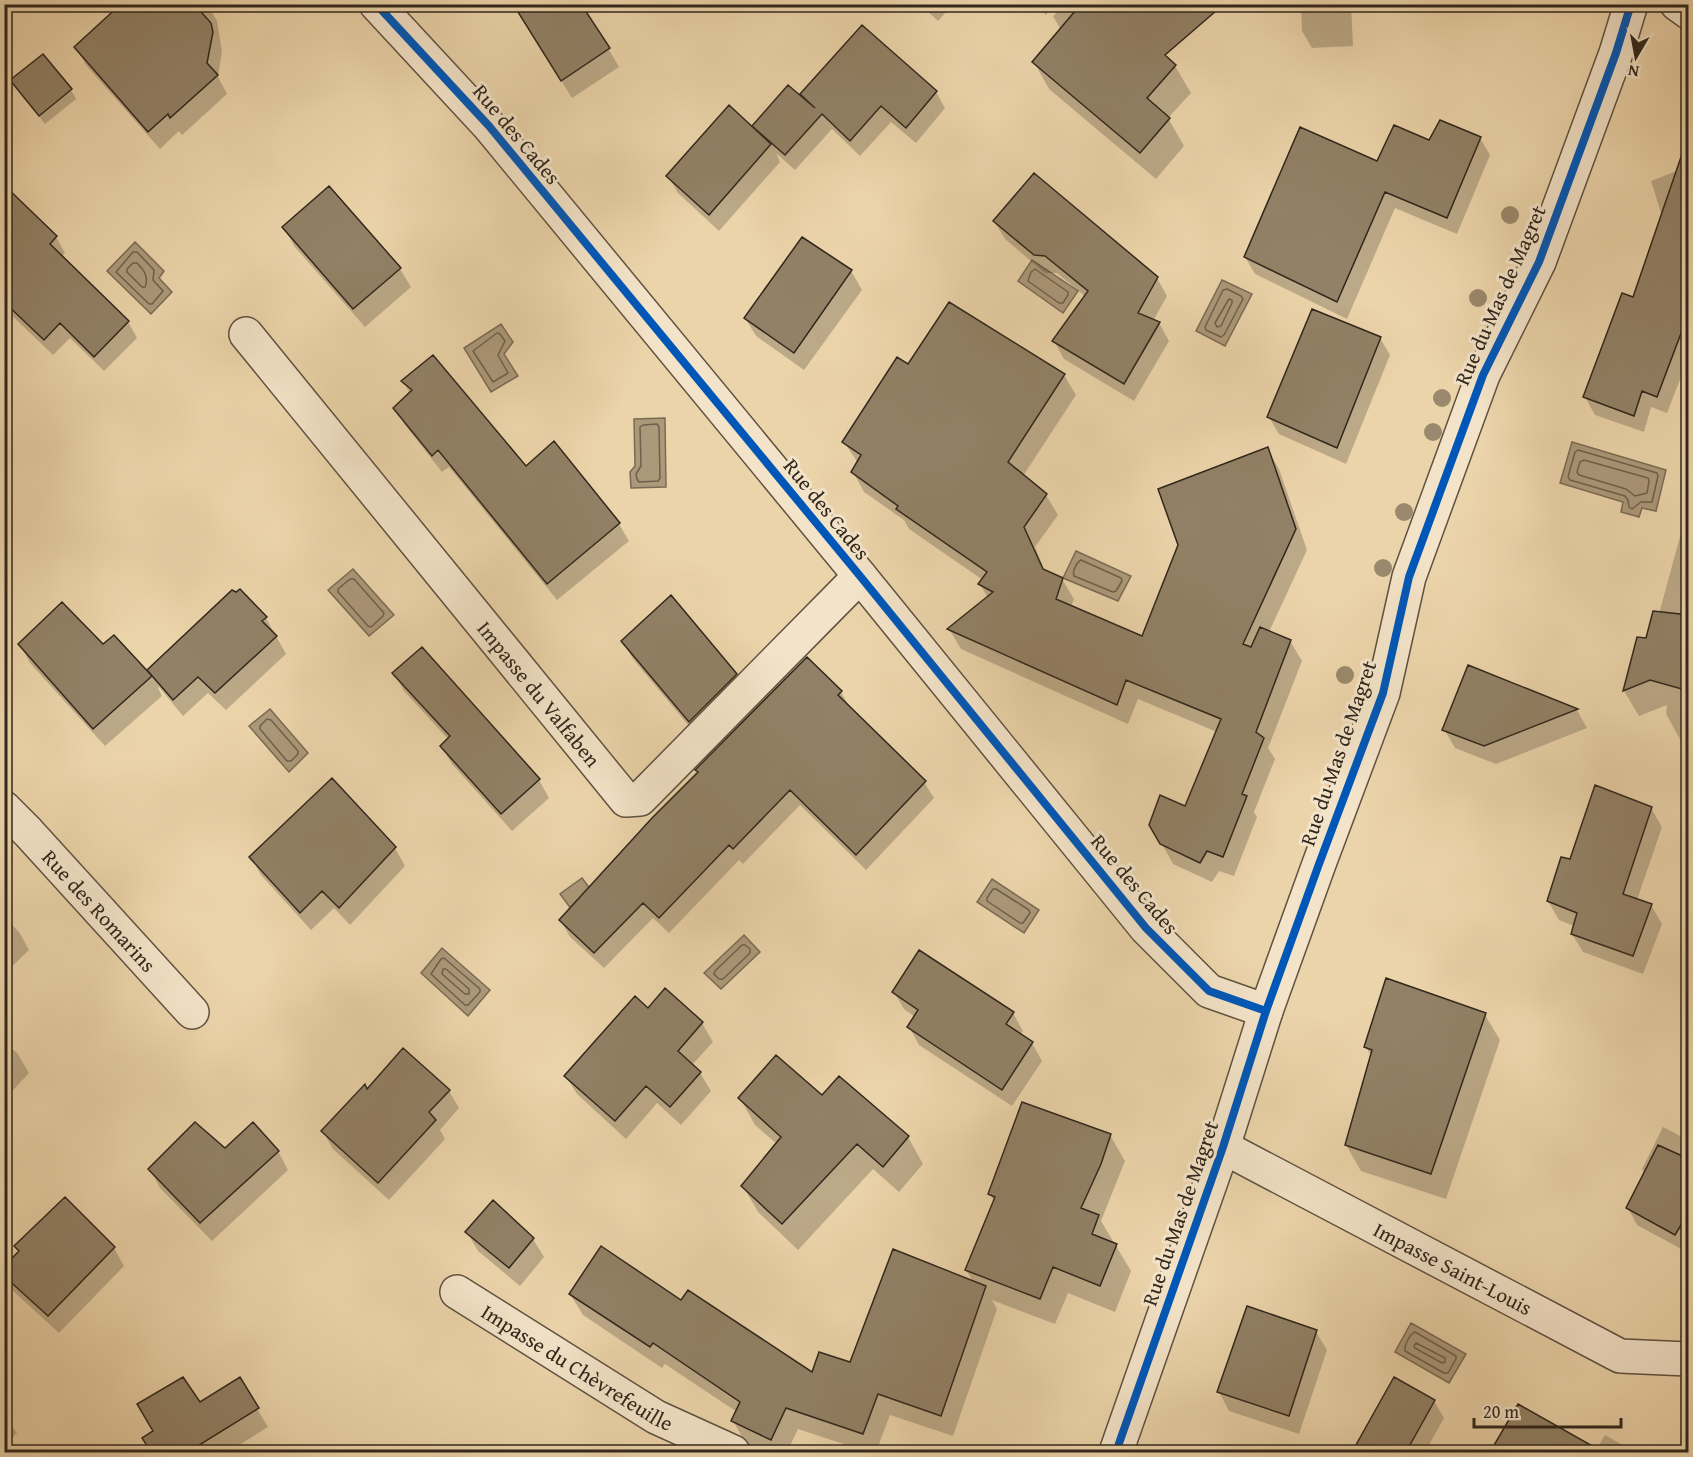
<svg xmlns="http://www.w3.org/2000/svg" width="1693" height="1457" font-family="'Gentium Book Plus',serif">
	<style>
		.water { fill: #ac997a; stroke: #7a6b54; stroke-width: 1.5 }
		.shadow { fill: #0003 }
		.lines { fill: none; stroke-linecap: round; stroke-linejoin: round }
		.shore { stroke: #6e604b; stroke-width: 1.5 }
		.building { fill: #928166; stroke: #30271c; stroke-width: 1.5 }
		.minor-casing { stroke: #5f5240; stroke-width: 36 }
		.minor { stroke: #f3e3c8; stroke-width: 33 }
		.cycleway-casing { stroke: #f3e3c8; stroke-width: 11 }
		.cycleway { stroke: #0057b8; stroke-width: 8 }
		.tree { fill: #9a896c }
		.labels { text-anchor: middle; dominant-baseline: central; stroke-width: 6; stroke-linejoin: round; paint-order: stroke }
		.street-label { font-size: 21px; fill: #30271c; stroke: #f3e3c8 }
	</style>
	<rect width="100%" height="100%" fill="#ecd4aa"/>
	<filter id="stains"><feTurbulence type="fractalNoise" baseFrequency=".00333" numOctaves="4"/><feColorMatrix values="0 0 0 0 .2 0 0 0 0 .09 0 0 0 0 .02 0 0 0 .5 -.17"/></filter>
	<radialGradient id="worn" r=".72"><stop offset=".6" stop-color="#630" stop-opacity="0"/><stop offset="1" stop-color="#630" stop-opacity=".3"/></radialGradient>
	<!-- water -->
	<path class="water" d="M135 242 164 271 159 278 172 292 151 314 107 271Z
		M1032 260 1078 291 1063 313 1018 281Z
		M1222 280 1252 294 1225 346 1196 331Z
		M501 324 513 342 504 354 518 376 491 392 464 348Z
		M665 418 666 487 631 488 630 472 635 466 634 419Z
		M1572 442 1666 470 1656 511 1642 508 1639 517 1621 512 1623 502 1560 483Z
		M1076 551 1131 576 1118 601 1063 578Z
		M353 569 394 615 369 636 328 590Z
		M270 709 308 753 289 772 249 726Z
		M582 878 613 920 591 936 560 894Z
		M992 879 1039 910 1024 933 977 902Z
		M744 935 760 952 721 989 704 973Z
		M442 948 490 990 468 1016 421 973Z
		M1411 1323 1466 1354 1449 1383 1395 1352Z"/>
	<!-- shadow -->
	<path class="shadow" d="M4 4H17L4 15Z
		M123 4H207L217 21 222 51 218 77 227 94 182 135 179 131 160 149 86 65 76 47Z
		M514 4 608 48 619 67 572 98Z
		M920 4H953L938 21Z
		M1036 4H1053L1046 15Z
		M1066 4H1103L1175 66 1191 93 1168 118 1184 146 1156 179 1049 89 1034 62 1061 30 1053 16Z
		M1301 4H1351L1353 46 1312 48 1302 31Z
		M12 81 71 90 76 99 45 124Z
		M936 92 945 108 916 143 891 122 860 156 832 129 795 170 776 153 780 162 719 231 678 193 668 176 757 132 753 126 806 102 802 94Z
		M1480 138 1490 155 1457 234 1395 208 1347 319 1255 274 1245 257 1377 163Z
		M1688 145V359L1667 413 1651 407 1644 432 1595 415 1585 397 1633 299 1662 216 1651 181 1679 170Z
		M329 188 400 269 411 287 365 327 294 246 284 227Z
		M7 190 56 237 65 253 61 257 128 322 137 338 104 371 70 338 53 355 4 308V192Z
		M994 221 1157 278 1167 296 1153 321 1159 323 1169 341 1134 401 1064 359 1054 341 1086 297 1057 273H1045L1005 239Z
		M802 240 851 271 862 290 804 370 756 336 745 318Z
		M1380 338 1390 355 1346 464 1279 434 1269 417Z
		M908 366 1064 375 1076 395 1023 476 1046 495 1058 515 1035 547 1045 571 1062 579 1074 599 1071 607 1143 638 1267 449 1279 469 1307 550 1269 632 1290 641 1302 661 1268 748 1275 759 1254 812 1257 817 1234 876 1219 871 1212 882 1173 864 1151 824 1186 808 1217 732 1138 699 1128 724 961 649 949 629 988 598 980 584 983 580 909 529 904 520 864 492 853 472 858 463 844 442Z
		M403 381 526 468 619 524 629 541 557 600 449 467 442 472 405 425 395 408 410 394Z
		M1682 529 1688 531V741L1680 739 1666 714 1667 705 1639 716 1624 691 1638 638 1647 639 1659 614Z
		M240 591 266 618 286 654 226 710 208 693 183 716 159 687 158 688 162 696 105 746 30 663 20 644 103 646 114 637 152 678 149 670Z
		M623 642 736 675 746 692 700 739 633 659Z
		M1469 667 1577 710 1587 728 1496 764 1455 748 1444 729Z
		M394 673 539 780 549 798 512 831 452 764 441 746 448 739 404 691Z
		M841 692 850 708 924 782 934 798 866 870 800 805 743 864 739 860 669 933 653 918 604 968 570 937 561 921Z
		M1651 808 1662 827 1637 900 1651 905 1662 924 1643 974 1583 952 1572 934 1574 926 1559 920 1548 901Z
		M395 848 405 866 350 925 334 908 311 930 261 875 251 857Z
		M4 917 19 932 29 950 4 974Z
		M665 990 702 1023 713 1042 692 1065 700 1073 711 1091 681 1125 657 1103 626 1139 577 1094 566 1076 648 1010Z
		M894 992 1013 1013 1023 1031 1020 1035 1032 1043 1042 1061 1012 1106 919 1045 909 1027 915 1017 904 1009Z
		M1485 1015 1500 1040 1446 1199 1361 1171 1346 1145 1372 1057 1365 1046Z
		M4 1041 18 1054 29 1073 4 1100Z
		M367 1091H449L459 1108 440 1130 445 1139 389 1200 333 1149 323 1132Z
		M822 1097 908 1137 923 1164 899 1192 873 1169 798 1250 758 1212 743 1186 777 1144 755 1125 740 1098Z
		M4 1113 13 1128 4 1137Z
		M1663 1127 1688 1140V1246L1685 1251 1637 1225 1628 1208 1645 1174 1642 1169Z
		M1110 1135 1125 1161 1101 1221 1131 1271 1115 1312 1068 1293 1055 1324 992 1300 997 1309 953 1436 890 1415 876 1452H868L798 1429 787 1452H767L745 1442 733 1421 737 1412 665 1364 662 1368 583 1315 570 1294 682 1302 812 1374 851 1364 974 1283 966 1270 994 1201 990 1194Z
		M225 1150 278 1151 288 1170 212 1241 160 1188 150 1169Z
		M467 1232 533 1239 544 1257 520 1286 478 1251Z
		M16 1246 114 1248 124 1266 59 1333 12 1290 4 1277V1268L20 1252Z
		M1316 1332 1327 1350 1299 1434 1229 1411 1219 1392Z
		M239 1379 268 1427 228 1452H152L144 1439Z
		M1394 1379 1434 1401 1444 1418 1425 1452H1353Z
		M1519 1406 1596 1450 1605 1435 1635 1452H1492Z
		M4 1416 17 1433 4 1446Z"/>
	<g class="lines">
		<!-- shore -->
		<path class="shore" d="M133 252H137L154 270 153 280 163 291 152 304H149L116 272Z
			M133 263H137C144 270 149 277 145 287H142L127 272V269Z
			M1035 269 1068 292V295L1063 303H1059L1028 281 1031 272Z
			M1227 289 1241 296 1243 299 1224 335 1221 337 1206 330 1205 327 1223 290Z
			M1229 299 1232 300V303L1221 326 1217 327 1215 323Z
			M497 333 500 334 505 341 498 355 508 373 493 382 473 351Z
			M643 425 657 424 659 427 660 478 658 481 639 482 637 479 636 474 641 466 640 427Z
			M1578 450 1657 473 1658 476 1652 502H1641L1632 509 1629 507 1628 500 1625 496 1570 480 1568 477 1575 452Z
			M1584 460 1648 478 1649 481 1647 493 1635 496 1626 489 1579 475 1577 472 1580 462Z
			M1081 560 1121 578 1122 581 1116 591 1113 592 1074 576C1072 571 1077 562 1081 560Z
			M350 579H354L384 613 383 616 371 627 368 626 338 592V589Z
			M267 719 271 720 298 751V754L291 761H287L260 729V726Z
			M993 889H996L1029 910 1030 913 1023 923H1020L987 901V898Z
			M742 945H745L750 949V953L723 979H719L714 974 715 971Z
			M444 958 480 989V992L468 1005H465L431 974 441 959Z
			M443 969H446L469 989V994H465L442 974Z
			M1415 1332 1456 1356V1359L1448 1373H1444L1405 1351C1404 1345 1410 1334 1415 1332Z
			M1416 1343 1445 1358V1362L1442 1363 1415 1348 1414 1346Z"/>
	</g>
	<!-- building -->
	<path class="building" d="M121 4H194L211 23 213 32 207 63 218 75 170 118 168 114 148 132 74 47Z
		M513 4H581L610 48 561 81Z
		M1081 4H1224L1165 55 1176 65 1147 98 1170 118 1140 153 1032 62Z
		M862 25 937 91 906 128 881 106 850 141 822 114 785 155 752 126 788 85 815 108 800 94Z
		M43 54 72 89 39 116 10 80Z
		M729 105 771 144 709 215 666 176Z
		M1440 120 1481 137 1447 218 1385 192 1337 302 1244 257 1300 127 1377 161 1394 125 1429 140Z
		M1682 154 1689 155V312L1657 397 1642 391 1634 416 1583 397 1622 293 1633 297Z
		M1034 173 1158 277 1138 313 1160 322 1124 384 1052 341 1088 291 1045 256 1034 255 993 221Z
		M4 185 57 236 50 244 129 321 94 357 60 323 44 340 4 302Z
		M329 186 401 268 353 309 282 227Z
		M802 237 852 270 794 353 744 318Z
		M949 302 1065 374 1008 462 1047 494 1024 527 1043 569 1063 578 1056 599 1142 636 1178 545 1158 489 1268 447 1296 529 1243 644 1251 647 1260 627 1291 640 1256 732 1264 738 1242 794 1247 796 1223 857 1207 851 1200 863 1160 844 1149 825 1160 795 1185 806 1221 719 1126 680 1117 705 947 629 993 592 978 584 987 572 896 509 898 506 851 472 861 455 842 442 897 357 908 364Z
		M1312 309 1381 337 1337 448 1267 417Z
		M433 355 526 466 554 441 620 523 547 584 438 450 432 456 393 408 412 390 401 381Z
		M240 589 267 617 262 621 277 636 215 693 198 677 173 700 147 670 232 590 236 592Z
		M671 595 737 674 689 722 621 641Z
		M62 602 103 644 114 635 152 676 93 729 18 644Z
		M1653 611 1689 615V691L1650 680 1623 691 1637 637 1646 638Z
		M422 647 540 779 501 814 440 746 450 736 392 673Z
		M807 657 842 691 838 695 926 781 856 855 790 790 733 849 729 845 659 918 643 903 594 953 559 920 652 818 698 772 695 770Z
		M1468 665 1578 709 1484 746 1442 730Z
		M332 778 396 847 339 908 322 891 300 913 249 857Z
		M1595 785 1652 807 1623 894 1652 904 1633 956 1571 934 1577 913 1547 901 1561 857 1570 859Z
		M919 950 1014 1012 1006 1024 1033 1042 1002 1090 907 1027 918 1010 892 992Z
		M1386 978 1486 1013 1431 1174 1345 1145 1372 1050 1364 1047Z
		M665 988 703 1022 678 1051 701 1072 670 1107 646 1086 615 1121 564 1076 635 996 648 1008Z
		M403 1048 450 1090 429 1112 436 1120 378 1183 321 1131 365 1084 367 1089Z
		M776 1055 822 1095 839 1076 909 1136 883 1167 857 1144 782 1224 741 1186 781 1137 738 1098Z
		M1022 1102 1111 1134 1101 1164 1081 1208 1099 1215 1092 1234 1117 1244 1100 1286 1053 1267 1040 1299 965 1270 995 1197 988 1194Z
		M195 1122 225 1148 253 1122 279 1151 200 1223 148 1169Z
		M1658 1145 1689 1159V1212L1675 1235 1626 1208Z
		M65 1197 115 1247 48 1316 4 1276V1266L19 1251 14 1246Z
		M493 1200 534 1238 509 1268 465 1232Z
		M601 1246 681 1300 688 1290 812 1372 819 1352 850 1362 893 1249 986 1286 941 1416 878 1394 863 1434 786 1408 771 1440 731 1421 740 1402 653 1343 650 1347 569 1294Z
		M1247 1306 1317 1330 1289 1416 1217 1392Z
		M183 1377 200 1402 240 1377 259 1408 188 1452H151L142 1438 153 1431 137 1404Z
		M1394 1377 1435 1400 1406 1452H1352Z
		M1518 1404 1603 1452H1490Z"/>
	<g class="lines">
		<defs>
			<g id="minor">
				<path d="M376 4 489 126 860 576 1146 928 1209 991 1266 1011"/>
				<path d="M1677 4 1688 12"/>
				<path id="s1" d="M246 334 626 800 640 799 860 576"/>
				<path id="s2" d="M4 808 28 832 192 1012"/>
				<path id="s3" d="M1223 1147 1620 1356 1688 1359"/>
				<path id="s4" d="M457 1292 656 1417 733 1452"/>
				<path d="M1116 1452 1223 1147 1266 1011 1319 864 1383 693 1409 577 1483 375 1539 262 1616 53 1631 4"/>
			</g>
		</defs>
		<!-- minor casing -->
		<use href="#minor" class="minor-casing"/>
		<!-- minor -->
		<use href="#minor" class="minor"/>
		<defs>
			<path id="cycleway" d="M376 4 489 126 860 576 1146 928 1209 991 1266 1011
				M1116 1452 1223 1147 1266 1011 1319 864 1383 693 1409 577 1483 375 1539 262 1616 53 1631 4"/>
		</defs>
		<!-- cycleway casing -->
		<use href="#cycleway" class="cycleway-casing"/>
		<!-- cycleway -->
		<use href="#cycleway" class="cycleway"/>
	</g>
	<!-- trees -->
	<g class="tree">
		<circle cx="1510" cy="215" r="9"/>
		<circle cx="1478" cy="298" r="9"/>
		<circle cx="1442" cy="398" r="9"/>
		<circle cx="1433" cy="432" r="9"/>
		<circle cx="1404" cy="512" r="9"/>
		<circle cx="1383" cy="568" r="9"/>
		<circle cx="1345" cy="675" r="9"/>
	</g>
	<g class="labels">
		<!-- street labels -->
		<g class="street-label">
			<text transform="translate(517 134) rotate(50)">Rue des Cades</text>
			<text transform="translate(1500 295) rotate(-66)">Rue du Mas de Magret</text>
			<text transform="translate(827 509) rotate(51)">Rue des Cades</text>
			<text stroke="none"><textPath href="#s1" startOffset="464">Impasse du Valfaben</textPath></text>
			<text transform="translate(1338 753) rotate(-71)">Rue du Mas de Magret</text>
			<text transform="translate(1135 884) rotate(50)">Rue des Cades</text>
			<text stroke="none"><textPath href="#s2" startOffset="140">Rue des Romarins</textPath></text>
			<text transform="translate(1180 1213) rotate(-71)">Rue du Mas de Magret</text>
			<text stroke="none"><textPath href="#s3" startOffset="260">Impasse Saint-Louis</textPath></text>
			<text stroke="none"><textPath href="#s4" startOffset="142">Impasse du Chèvrefeuille</textPath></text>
		</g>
	</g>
	<!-- margin -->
	<rect width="1693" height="1457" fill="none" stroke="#ecd4aa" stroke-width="24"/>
	<rect x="6" y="6" width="1681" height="1445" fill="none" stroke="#30271c" stroke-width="3"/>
	<rect x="12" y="12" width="1669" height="1433" fill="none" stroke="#30271c" stroke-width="1.5"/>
	<!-- north arrow -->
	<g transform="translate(1636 57) rotate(190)" stroke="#f3e3c8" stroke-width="4.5" paint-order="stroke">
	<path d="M0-4.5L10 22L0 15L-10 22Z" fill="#30271c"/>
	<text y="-9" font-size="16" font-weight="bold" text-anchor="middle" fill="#30271c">N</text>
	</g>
	<!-- scale -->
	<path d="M1474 1418v9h147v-9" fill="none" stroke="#30271c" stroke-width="3"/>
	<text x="1483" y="1418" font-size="18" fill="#30271c" stroke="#f3e3c8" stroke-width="4.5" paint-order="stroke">20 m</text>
	<rect width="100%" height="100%" filter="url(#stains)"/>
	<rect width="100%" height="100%" fill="url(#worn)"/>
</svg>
